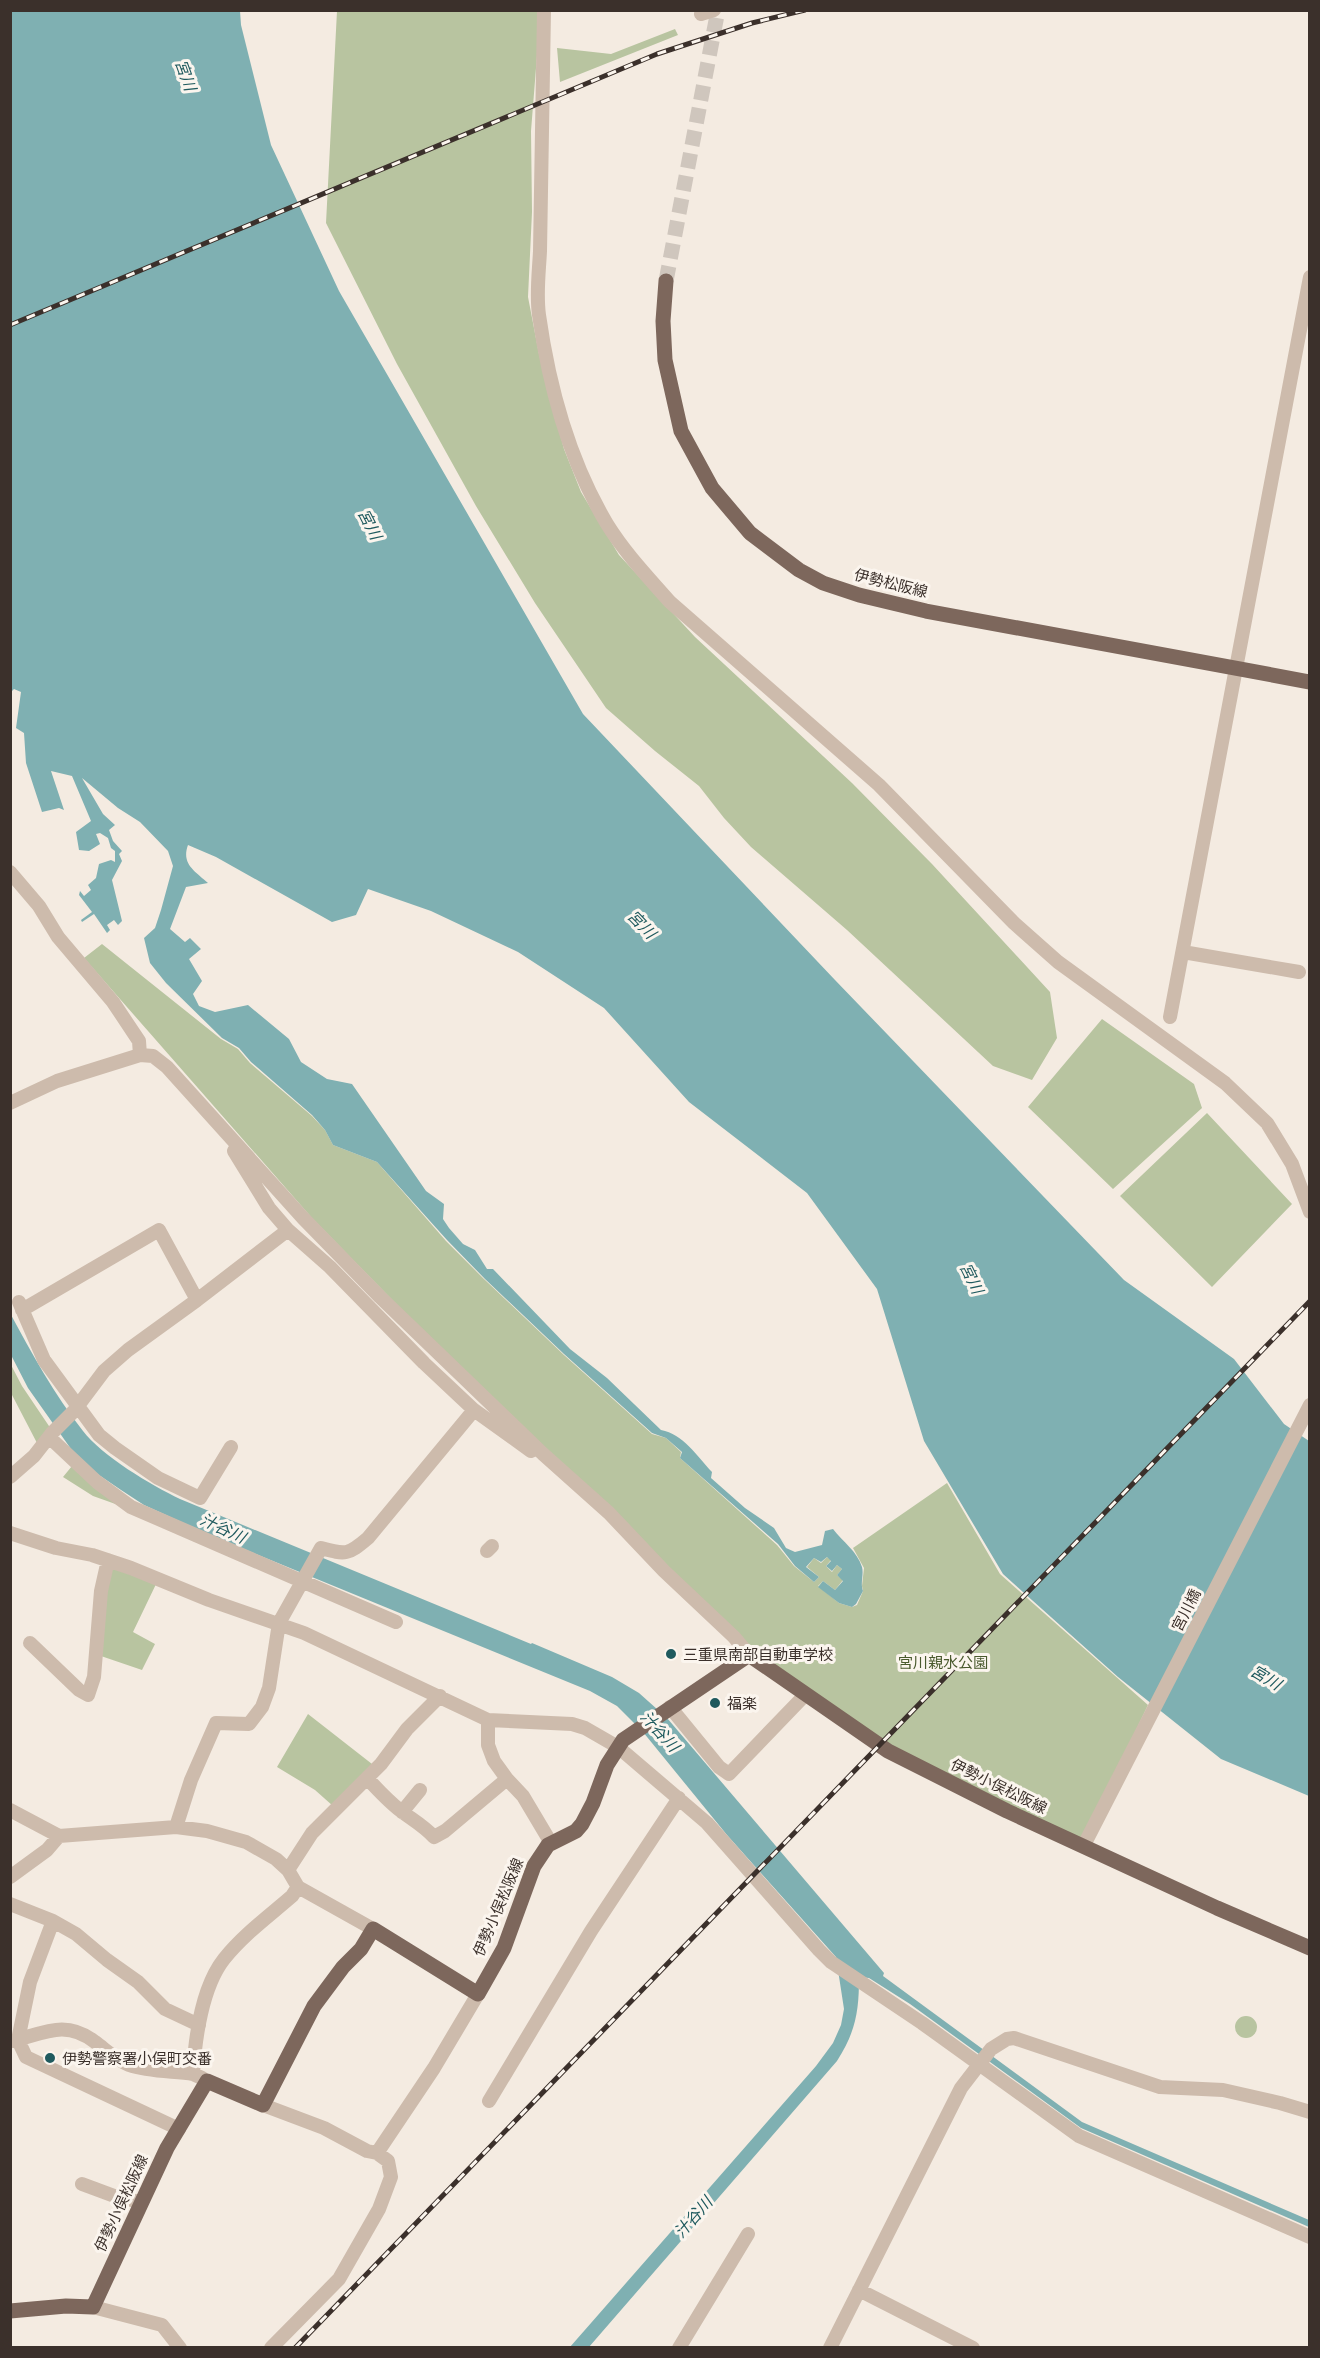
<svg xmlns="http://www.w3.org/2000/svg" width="1320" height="2358" font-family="Manrope,'Noto Sans JP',sans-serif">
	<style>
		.green { fill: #b8c4a0 }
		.water { fill: #7fb0b2 }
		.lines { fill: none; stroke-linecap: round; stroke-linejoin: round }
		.major-tunnel { stroke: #cfc6bd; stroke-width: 15; stroke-dasharray: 15 8; stroke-linecap: butt }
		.minor { stroke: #cdbbac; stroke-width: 14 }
		.major { stroke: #7d675c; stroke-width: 15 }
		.rail-casing { stroke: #3b302b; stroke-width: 5 }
		.rail { stroke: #fbf5ee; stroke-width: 3; stroke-dasharray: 9; stroke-linecap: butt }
		.poi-dot { fill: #1f5a5e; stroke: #fbf5ee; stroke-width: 2 }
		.labels { text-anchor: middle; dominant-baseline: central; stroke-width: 6; stroke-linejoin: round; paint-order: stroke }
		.street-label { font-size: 15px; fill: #3b302b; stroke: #fbf5ee }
		.poi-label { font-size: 15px; fill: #3b302b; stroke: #fbf5ee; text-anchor: start }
		.park-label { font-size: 15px; fill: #4a5a2e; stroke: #fbf5ee }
		.water-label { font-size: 16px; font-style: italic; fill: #1f5a5e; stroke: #fbf5ee }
	</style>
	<rect width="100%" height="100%" fill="#f4ebe1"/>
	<!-- green -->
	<path class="green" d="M337 11H537L538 43 531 131 532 212 528 297 539 354 564 449 581 492 619 555 695 637 852 783 932 864 1050 992 1057 1038 1032 1080 993 1066 847 930 751 847 724 818 699 786 655 751 606 708 535 603 476 506 397 364 326 223Z
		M675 29 678 35 560 82 557 48 611 54Z
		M102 944 221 1039 238 1049 250 1063 312 1116 325 1130 333 1145 377 1162 446 1241 484 1279 564 1355 652 1434 666 1438 681 1452 680 1458 777 1545 794 1566 814 1582 819 1577 807 1567 814 1558 821 1563 827 1557 831 1560 826 1566 832 1572 837 1565 842 1569 837 1575 843 1580 835 1590 823 1581 818 1586 839 1603 852 1607 857 1605 863 1591 862 1586 864 1568 853 1548 947 1483 1000 1574 1148 1705 1081 1844 879 1745 806 1694 736 1633 543 1454 312 1218 84 958Z
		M1102 1019 1194 1084 1202 1108 1113 1189 1028 1107Z
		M1207 1113 1292 1204 1212 1287 1120 1196Z
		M10 1363 22 1386 51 1429 37 1443 11 1393Z
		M72 1466 121 1506 93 1496 63 1477Z
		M108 1560 158 1580 133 1632 155 1644 142 1670 98 1655Z
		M308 1714 372 1764 333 1806 315 1790 277 1767Z
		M1235 2027a11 11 0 1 1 22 0a11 11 0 1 1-22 0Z"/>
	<!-- water -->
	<path class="water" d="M11 11H240L241 25 271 145 339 291 583 714 835 980 1124 1280 1234 1359 1284 1424 1309 1441V1796L1221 1759 1118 1677 1003 1574 924 1441 877 1289 807 1193 689 1102 604 1008 518 952 431 911 368 889 356 915 332 922 216 857 188 845C181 864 195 871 208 883L186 887 170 929 185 942 190 938 201 949 189 959 202 981 193 994 199 1006 215 1012 248 1005 289 1039 301 1062 327 1079 352 1084 426 1191 444 1204 443 1219 449 1228 463 1244 475 1250 487 1269H493L570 1349 607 1378 661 1430C683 1434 697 1456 712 1472L711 1478 745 1508 774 1528 786 1548 795 1552 822 1545 825 1531 833 1529C843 1542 857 1551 862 1567 864 1575 860 1583 863 1591L856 1604 852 1607 839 1603 818 1587 823 1581 835 1590 843 1581 837 1575 842 1569 837 1565 832 1571 826 1566 831 1561 827 1557 821 1562 814 1558 806 1567 819 1577 814 1582 795 1566 778 1544 680 1458 682 1452 666 1438 652 1433 564 1354 485 1279 447 1240 377 1162 333 1145 325 1130 312 1115 251 1062 239 1048 222 1038 166 983 150 963 144 938 155 928 161 910 173 866 168 851 140 822 118 808 82 778 103 814 115 825 109 830 113 841 122 851 119 854 122 861 112 880 122 921 118 925 114 920 107 925 110 930 107 933 94 914 82 922 81 920 92 912 79 895 80 891 84 896 91 890 88 885 96 878 99 864 111 860 115 862V851L111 848 108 838 100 833 96 834 100 844 89 851 79 850 76 832 91 821 72 776 51 771 64 810 59 808 42 812 26 763 24 733 16 728 21 692 14 689 11 692Z
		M10 1313C32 1354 54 1394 83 1431 102 1456 151 1485 180 1499L531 1644 532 1643 612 1677 639 1693 667 1718 884 1973 883 1976 1082 2122 1309 2220V2227L1081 2128 910 2004 869 1978 859 1977C859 2011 856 2031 837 2061L589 2347H570L816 2066 833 2043 841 2025 844 2009 836 1957 727 1835 643 1732 617 1706 590 1691 212 1536 144 1505 121 1490 96 1473 71 1449 28 1388 11 1355Z"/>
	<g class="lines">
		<!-- major-tunnel -->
		<path class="major-tunnel" d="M666 281 718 10"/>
		<!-- minor -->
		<path class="minor" d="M544 10 540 251C539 272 536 294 539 315 549 386 570 462 607 524 625 553 648 577 670 602L879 785 1014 923 1058 962 1225 1083 1267 1123 1292 1164 1310 1212
			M702 10 701 14 714 10
			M10 872 39 906 58 937 113 1002 139 1041 140 1055
			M1183 952 1299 972
			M1170 1017 1310 277
			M10 1103 57 1081 140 1055 153 1056 167 1067 303 1218 380 1297 543 1454 609 1513 664 1571 734 1637 749 1655
			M234 1151 269 1208 288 1230 330 1267 424 1363 474 1410
			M19 1302 44 1360 99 1435 115 1448 158 1478 200 1498 231 1447
			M22 1310 159 1230 197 1300
			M49 1437 97 1482 131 1507 396 1622
			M10 1477 34 1456 52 1433 74 1411 104 1371 128 1350 197 1300 288 1230
			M10 1533 56 1548 92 1555 131 1568 209 1600 304 1633 488 1720 572 1724 585 1728 618 1747 707 1823 819 1950 831 1962 922 2023 1079 2136 1310 2237
			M487 1551 492 1546
			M30 1643 79 1690 88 1695 94 1677 101 1591 108 1560
			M670 1707 719 1767 729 1774 806 1694
			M488 1720V1745L494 1761 507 1779 523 1796 551 1843
			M367 1778C377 1789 388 1801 401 1811 413 1820 424 1826 434 1837L445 1831 507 1779
			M10 1810 59 1836 176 1827 207 1831 246 1842 276 1859 288 1870 298 1887 373 1929
			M402 1812 420 1790
			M176 1827 191 1780 216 1723 249 1724 262 1707 269 1688 279 1623 321 1548C346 1555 348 1555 368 1538L474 1410 531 1451
			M1084 1845 1310 1405
			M288 1870 312 1833 381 1764 407 1729 440 1696
			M10 1877 47 1850 59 1836
			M10 1904 53 1921 76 1934 107 1960 138 1982 165 2009 199 2025
			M53 1921 30 1982 18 2040 26 2057 179 2129
			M13 2041C44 2033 66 2019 95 2042 106 2050 116 2060 129 2065 149 2072 173 2071 193 2074L202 2078
			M193 2074C195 2039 202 1987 224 1959 243 1935 269 1916 292 1896L298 1887
			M489 2101 591 1931 679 1798
			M263 2105 324 2128 367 2151 377 2153 388 2161 391 2177 379 2209 339 2279 271 2348
			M377 2153 434 2068 478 1994
			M82 2184 117 2197 141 2202
			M859 2290 973 2348
			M93 2307 162 2325 180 2348
			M679 2348 748 2234
			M830 2348 961 2088 991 2049 1007 2039 1014 2038 1160 2087 1223 2090 1280 2103 1310 2112"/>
		<!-- major -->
		<path class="major" d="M666 281 663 321 665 360 681 431 712 488 750 533 799 570 823 583 859 595 926 611 1310 682
			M10 2311 66 2306 93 2307 167 2148 207 2081 263 2105 314 2006 343 1967 361 1949 373 1929 478 1994 504 1948 534 1866 548 1845 576 1831 582 1824 593 1803 607 1765 623 1740 749 1655 888 1751 1007 1811 1217 1908 1310 1948"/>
		<defs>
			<path id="rail" d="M10 325 657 54 752 23 805 10
				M295 2348 1310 1301"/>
		</defs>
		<!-- rail casing -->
		<use href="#rail" class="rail-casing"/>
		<!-- rail -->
		<use href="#rail" class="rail"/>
	</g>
	<!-- markers -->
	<g class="poi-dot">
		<circle cx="671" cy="1654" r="6"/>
		<circle cx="715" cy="1703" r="6"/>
		<circle cx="50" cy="2058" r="6"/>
	</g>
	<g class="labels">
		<!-- street labels -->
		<g class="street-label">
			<text transform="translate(891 583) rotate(14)">伊勢松阪線</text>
			<text transform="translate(1186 1610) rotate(-63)">宮川橋</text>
			<text transform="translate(999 1786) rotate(26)">伊勢小俣松阪線</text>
			<text transform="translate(498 1907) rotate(-67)">伊勢小俣松阪線</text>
			<text transform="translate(121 2203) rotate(-65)">伊勢小俣松阪線</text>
		</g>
		<!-- poi labels -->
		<g class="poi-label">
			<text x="683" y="1654">三重県南部自動車学校</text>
			<text x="727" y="1703">福楽</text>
			<text x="62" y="2058">伊勢警察署小俣町交番</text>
		</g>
		<!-- park labels -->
		<g class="park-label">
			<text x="943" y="1662">宮川親水公園</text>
		</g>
		<!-- water labels -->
		<g class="water-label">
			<text transform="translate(186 75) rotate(70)">宮川</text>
			<text transform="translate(370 524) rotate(63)">宮川</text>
			<text transform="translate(642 924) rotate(46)">宮川</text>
			<text transform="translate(972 1278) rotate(64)">宮川</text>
			<text transform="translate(223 1528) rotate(25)">汁谷川</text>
			<text transform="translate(1266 1677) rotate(31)">宮川</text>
			<text transform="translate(660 1731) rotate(48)">汁谷川</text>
			<text transform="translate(693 2217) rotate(-49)">汁谷川</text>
		</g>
	</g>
	<!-- border -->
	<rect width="1320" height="2358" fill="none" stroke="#3b302b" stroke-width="24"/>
</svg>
